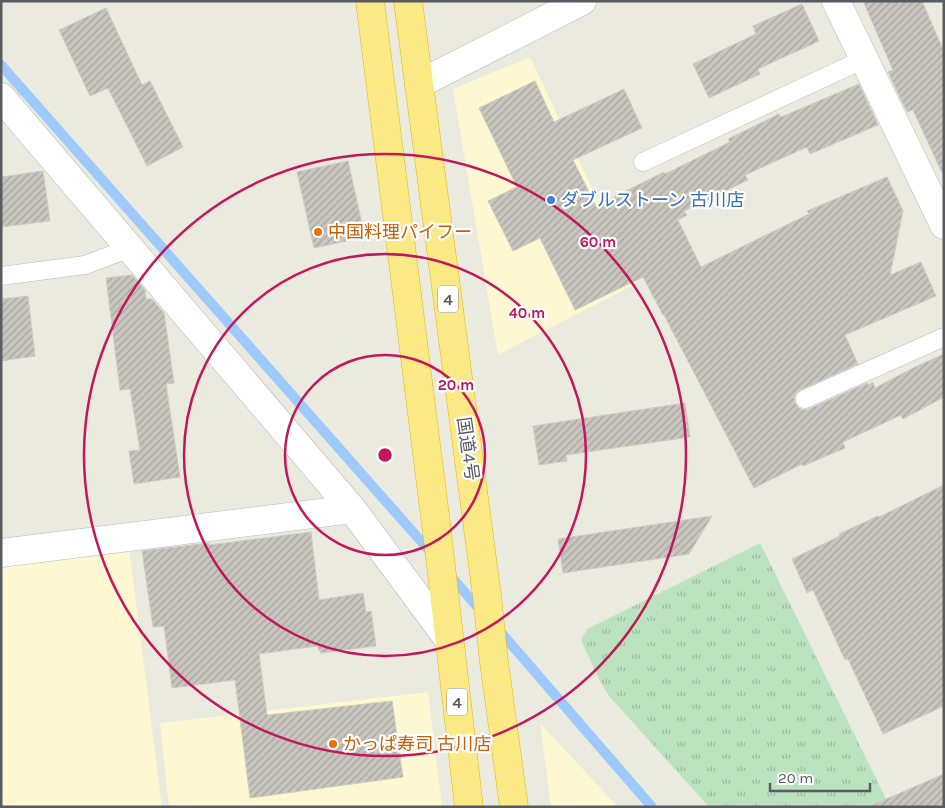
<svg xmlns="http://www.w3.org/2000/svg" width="945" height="808" font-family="Karla,'Noto Sans JP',sans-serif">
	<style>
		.commercial { fill: #fdf7d2 }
		.grass { fill: url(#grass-tufts) }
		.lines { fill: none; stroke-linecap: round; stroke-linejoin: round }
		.stream { stroke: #9dc9fd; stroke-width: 10 }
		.building { fill: url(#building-hatch); stroke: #cfccbe }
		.lane-casing { stroke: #b7b9be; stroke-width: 19 }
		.street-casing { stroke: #b7b9be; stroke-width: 29 }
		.highway-casing { stroke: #e6b604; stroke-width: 29 }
		.lane { stroke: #fff; stroke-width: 18 }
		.street { stroke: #fff; stroke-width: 28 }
		.highway { stroke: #fbe986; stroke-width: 28 }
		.ring { fill: none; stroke: #c2185b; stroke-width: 2.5 }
		.shop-dot { fill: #3f7fe0; stroke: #fff; stroke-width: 2 }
		.food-dot { fill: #e8710a; stroke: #fff; stroke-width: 2 }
		.labels { text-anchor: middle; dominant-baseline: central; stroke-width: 4.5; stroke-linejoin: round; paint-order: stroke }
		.shield { fill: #fff; stroke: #8a8c90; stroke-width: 1 }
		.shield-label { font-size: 16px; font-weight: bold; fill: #585b60 }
		.shop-label { font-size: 18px; fill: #366cbe; stroke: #fff; text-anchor: start }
		.food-label { font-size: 18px; fill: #c56008; stroke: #fff; text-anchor: start }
		.street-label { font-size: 18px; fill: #585b60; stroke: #fff }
		.centre { fill: #c2185b; stroke: #fff; stroke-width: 2.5 }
		.ring-label { font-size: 15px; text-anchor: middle; font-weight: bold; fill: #c2185b; stroke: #fff; stroke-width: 4.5; stroke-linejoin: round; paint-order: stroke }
	</style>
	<defs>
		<pattern id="grass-tufts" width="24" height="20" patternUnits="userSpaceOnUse" patternTransform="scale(1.25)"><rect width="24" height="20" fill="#bbe3bf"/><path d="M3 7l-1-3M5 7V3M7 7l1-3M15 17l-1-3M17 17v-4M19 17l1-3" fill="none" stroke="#9bbb9f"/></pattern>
		<pattern id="building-hatch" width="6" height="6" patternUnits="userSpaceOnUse" patternTransform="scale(1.25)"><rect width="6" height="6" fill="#c8c6be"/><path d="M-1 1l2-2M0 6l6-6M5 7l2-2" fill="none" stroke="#a5a49e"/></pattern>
	</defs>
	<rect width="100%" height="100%" fill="#ebeadf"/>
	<!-- commercial -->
	<path class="commercial" d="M530 57 637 283 498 355 453 89Z
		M129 547 162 807H1V564Z
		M428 692 442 807H169L160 723Z
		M540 723 618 807H551Z"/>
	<!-- grass -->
	<path class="grass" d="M760 543 890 807H709L609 696 600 681 581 640 587 629Z"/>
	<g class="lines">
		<!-- stream -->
		<path class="stream" d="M1 65 434 556
			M448 573 481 611
			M498 629 652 807"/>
	</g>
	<!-- building -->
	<path class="building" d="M863 1H922L944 52V177L913 110 907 112 888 72 893 70Z
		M802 4 819 41 758 69 760 74 709 98 693 64 756 34 753 26Z
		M106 8 142 85 150 81 183 147 147 166 108 88 90 96 59 30Z
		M535 81 554 122 624 89 642 128 573 160 596 206 664 172 665 174 730 142 728 139 779 114 781 117 859 84 878 125 810 154 807 147 745 175 748 180 684 211 687 215 678 220 701 267 809 214 807 211 887 177 903 211 890 275 921 262 936 296 845 335 858 364 800 390 796 393 794 398 795 403 799 408 804 410 809 409 867 383 868 385 873 382 875 388 913 368 944 354V397L903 419 901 415 843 442 845 448 803 466 802 464 754 488 664 315H663L643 277 575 310 540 238 513 251 488 201 517 187 479 108Z
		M348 161 365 237 314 248 297 172Z
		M43 171 50 221 1 227V177Z
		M132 275 145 290 146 299H152L164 313 174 383 166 384 180 477 134 484 129 451 140 450 130 389 120 390 106 278Z
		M28 296 35 356 1 361V299Z
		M685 403 690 437 566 455 567 461 539 465 533 426Z
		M944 485V706L883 734 848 659 845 660 813 590 807 593 792 559 840 536 839 534 878 516 879 517Z
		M712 516 689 554 563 573 558 539Z
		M311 532 319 600 363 593 366 612 371 611 376 646 321 653 317 646 259 654 267 715 392 701 403 777 250 798 235 680 172 688 164 626 153 627 142 551 209 543V545Z
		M944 774V807H868Z"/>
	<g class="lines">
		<defs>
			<path id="lane" d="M643 162 864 59
				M1 276 85 265 130 248
				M805 399 944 337"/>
			<path id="street" d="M836 1 944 225
				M419 84 582 1
				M1 97 352 509
				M1 553 352 509 449 640"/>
			<path id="highway" d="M370 1 437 532 469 807
				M408 1 487 596 494 662 514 807"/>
		</defs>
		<!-- lane casing -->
		<use href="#lane" class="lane-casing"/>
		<!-- street casing -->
		<use href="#street" class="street-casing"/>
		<!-- highway casing -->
		<use href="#highway" class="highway-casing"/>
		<!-- lane -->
		<use href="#lane" class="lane"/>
		<!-- street -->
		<use href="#street" class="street"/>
		<!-- highway -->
		<use href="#highway" class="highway"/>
	</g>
	<!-- distance rings -->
	<g class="ring">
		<circle cx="385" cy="455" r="100"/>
		<circle cx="385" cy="455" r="201"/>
		<circle cx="385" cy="455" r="301"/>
	</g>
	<!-- markers -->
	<circle class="shop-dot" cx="551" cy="200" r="5"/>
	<g class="food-dot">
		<circle cx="318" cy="232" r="5"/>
		<circle cx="333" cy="744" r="5"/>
	</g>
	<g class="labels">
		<!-- shield labels -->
		<g class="shield">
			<rect x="438" y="285.5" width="20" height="27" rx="4"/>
			<rect x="447" y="688.5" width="20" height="27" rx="4"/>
		</g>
		<g class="shield-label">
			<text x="448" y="299">4</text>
			<text x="457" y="702">4</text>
		</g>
		<!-- shop labels -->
		<g class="shop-label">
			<text x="561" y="200">ダブルストーン 古川店</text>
		</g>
		<!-- food labels -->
		<g class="food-label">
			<text x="328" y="232">中国料理パイフー</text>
			<text x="343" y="744">かっぱ寿司 古川店</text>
		</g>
		<!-- street labels -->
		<g class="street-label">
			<text transform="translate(468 449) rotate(82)">国道4号</text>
		</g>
	</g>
	<circle cx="385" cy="455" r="8" class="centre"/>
	<g class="ring-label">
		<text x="598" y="247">60 m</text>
		<text x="527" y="318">40 m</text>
		<text x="456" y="390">20 m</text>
	</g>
	<!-- border -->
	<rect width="945" height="808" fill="none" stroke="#585b60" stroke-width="5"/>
	<!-- scale -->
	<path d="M770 783v8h100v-8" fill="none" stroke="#585b60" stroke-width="2.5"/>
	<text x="778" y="783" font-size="15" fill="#585b60" stroke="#ffffff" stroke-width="4" paint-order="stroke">20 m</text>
</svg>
